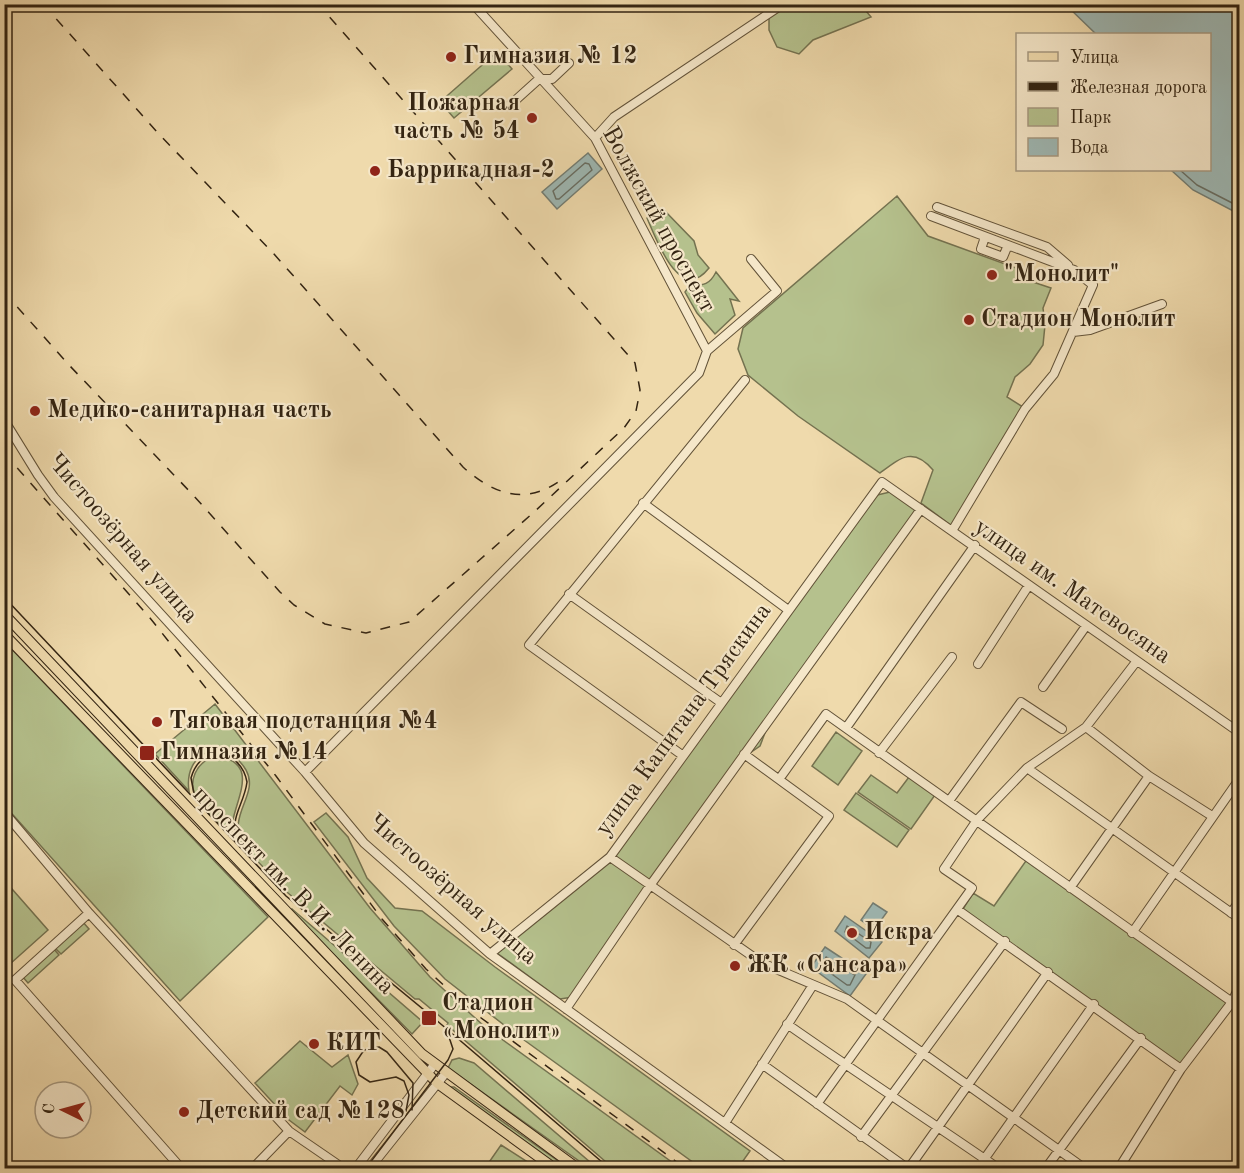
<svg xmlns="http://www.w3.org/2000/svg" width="1244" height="1173" font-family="'Old Standard TT',serif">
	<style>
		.green { fill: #b5c18d; stroke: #747250; stroke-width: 1.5 }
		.water { fill: #9eb8b4; stroke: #737d73; stroke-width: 1.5 }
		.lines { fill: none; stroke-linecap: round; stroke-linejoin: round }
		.shore { stroke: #686e63; stroke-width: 1.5 }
		.minor-casing { stroke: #625238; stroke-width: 10 }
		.major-casing { stroke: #332412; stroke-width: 11 }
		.minor { stroke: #f5e7c9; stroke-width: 8 }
		.major { stroke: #efdaac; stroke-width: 9 }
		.tram { stroke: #332412; stroke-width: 1.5 }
		.rail { stroke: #332412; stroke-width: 1.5; stroke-dasharray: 10 10; stroke-linecap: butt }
		.poi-dot { fill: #8f2418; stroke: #f5e7c9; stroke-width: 2 }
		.labels { text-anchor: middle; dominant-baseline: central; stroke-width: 4.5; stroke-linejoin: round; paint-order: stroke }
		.poi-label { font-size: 24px; font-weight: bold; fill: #332412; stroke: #f5e7c9; text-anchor: start }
		.street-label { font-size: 24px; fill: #332412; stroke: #f5e7c9 }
	</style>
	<rect width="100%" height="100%" fill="#efdaac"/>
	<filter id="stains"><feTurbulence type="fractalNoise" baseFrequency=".00333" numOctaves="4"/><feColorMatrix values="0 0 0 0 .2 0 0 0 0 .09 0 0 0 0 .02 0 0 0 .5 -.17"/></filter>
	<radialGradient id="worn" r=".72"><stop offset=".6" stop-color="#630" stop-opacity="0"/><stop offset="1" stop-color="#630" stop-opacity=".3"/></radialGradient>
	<!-- green -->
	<path class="green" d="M787 4 869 5 866 11 871 17 813 40 799 54 777 47 769 30V18Z
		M497 52 512 69 454 118 440 102Z
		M897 196 928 236 1027 272 1024 279 1051 288 1043 308 1045 325 1043 345 1030 364 1015 377 1007 397 1023 407 952 526 921 503 933 470C913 446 900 458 880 473L798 416 748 375 738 349 743 328Z
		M664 210 694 241 698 255 709 268C680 305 657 241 647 218Z
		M716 272 739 301 730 299 735 315 715 334 697 313 685 292 690 285C704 286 710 284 716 272Z
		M890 492 917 511 773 712 760 746 747 755 573 997 560 999 497 953 612 858 873 496Z
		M4 641 268 917 180 1001 5 806Z
		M215 704 370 908 430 977 485 1027 680 1168H613L447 1025 448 1023 419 999H415L288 893 243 846C226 814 260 795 246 770 225 735 183 751 189 791L155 754Z
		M836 732 862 751 838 785 812 766Z
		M217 756C267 764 227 809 232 836 221 825 206 814 198 801 186 782 196 761 217 756Z
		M871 775 897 793 909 777 935 795 911 829 858 792Z
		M856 793 909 830 897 847 844 810Z
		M326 813 348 837 367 878 395 908 422 911 495 967 750 1151 738 1168H701L513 1032 445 979 394 926 314 822Z
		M1028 858 1231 1000 1183 1067 963 909 973 893 994 906Z
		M5 881 48 930 10 964 5 958Z
		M292 909 423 1022 412 1034 290 910Z
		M82 921 89 929 61 954 54 947Z
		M53 948 59 955 28 983 22 976Z
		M300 1041 332 1067 348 1055 358 1084 352 1095 340 1086 305 1132 289 1120 255 1083Z
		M459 1058 474 1063 597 1168H589L448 1068 452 1060Z
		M450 1087H454L568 1168H559L451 1091Z
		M501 1145 537 1168H485Z"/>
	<!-- water -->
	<path class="water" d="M1066 5H1239V214L1193 190 1171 170H1210V34H1096Z
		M588 153 602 169 557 209 542 192Z
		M873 903 887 912 874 930 861 920Z
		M845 916 882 942 869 958 835 931Z
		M825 947 866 974 850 996 811 967Z"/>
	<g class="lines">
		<!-- shore -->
		<path class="shore" d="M585 163 589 164 592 170 559 199H556L553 191Z
			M1180 170 1197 185 1240 207
			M847 926 871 942 870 948H866L845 932Z
			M826 957 855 975 850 985H847L822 967Z"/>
		<defs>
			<path id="minor" d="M473 4 595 138 707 351
				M509 106 539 79H552L569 63
				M595 138 614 117 783 4
				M937 207 1047 247 1068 265
				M931 216 1074 270 1093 285 1054 374 1025 409 952 531
				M985 237 981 249 1003 257 1008 245
				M1073 332 1090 330 1162 304
				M4 420 38 475 54 497 305 772 364 843 490 954 787 1168
				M643 503 787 609
				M569 594 720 702
				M978 664 1029 585
				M1043 687 1086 626
				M1086 727 1149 776 1212 816
				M846 728 975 545
				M879 753 952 657
				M682 755 529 645 745 380
				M1027 768 1240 919
				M305 772 699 373 707 351 777 291 751 259
				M780 778 826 714 1232 1002
				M949 801 1021 702 1062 729
				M4 812 89 913 289 1131 343 1168
				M610 857 762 963 847 999 1084 1168
				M1070 888 1149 776
				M958 910 1181 1069
				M89 913 15 980 181 1168
				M1231 913 1240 900
				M1132 933 1240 778
				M734 945 829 816 744 754
				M490 954 610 857 882 482 1240 733
				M566 1009 649 887 921 509
				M787 1024C857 1073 928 1120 998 1168
				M762 1064 907 1168
				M817 1104 972 888 944 869 977 820 1027 768 1086 727 1136 662
				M725 1123 813 985
				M861 1137 1005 941
				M253 1168 289 1131
				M356 1168 434 1065
				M370 1168 445 1074
				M909 1168 1048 972
				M978 1168 1094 1004
				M1046 1168 1141 1038
				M1119 1168 1181 1069 1232 1002 1240 985"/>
			<path id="major" d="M4 614 422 1054 577 1168
				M4 634 437 1083 554 1168"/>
		</defs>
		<!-- minor casing -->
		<use href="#minor" class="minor-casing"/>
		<!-- major casing -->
		<use href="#major" class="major-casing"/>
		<!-- minor -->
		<use href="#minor" class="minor"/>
		<!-- major -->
		<use href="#major" class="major"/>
		<!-- tram -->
		<path class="tram" d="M4 597 286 896 435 1019 609 1168
			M195 799 191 778C201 742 241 749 247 782 244 806 227 819 239 844
			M406 1111 409 1095 404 1081 396 1077 370 1082 359 1075 356 1062 364 1050 379 1047 387 1052 413 1083 412 1110
			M366 1168 448 1060 453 1049 447 1031"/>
		<!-- rail -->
		<path class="rail" d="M43 4 158 133 274 254 463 467C493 494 525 506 561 480
			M4 292 69 365 194 496 280 592 294 605 325 624 366 633 409 622 533 513 624 428 636 411 638 401 640 390 635 363 318 4
			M4 453 150 618 276 776 382 919 426 969 473 1012 685 1168"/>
	</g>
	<!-- markers -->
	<g class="poi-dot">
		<circle cx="451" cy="57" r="6"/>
		<circle cx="532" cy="118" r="6"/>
		<circle cx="375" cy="171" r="6"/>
		<circle cx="992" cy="275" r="6"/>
		<circle cx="969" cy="320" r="6"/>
		<circle cx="35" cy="411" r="6"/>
		<circle cx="157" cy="722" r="6"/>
		<rect x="139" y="745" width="16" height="16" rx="3"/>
		<circle cx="852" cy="933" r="6"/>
		<circle cx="735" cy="966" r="6"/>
		<rect x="421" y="1010" width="16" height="16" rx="3"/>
		<circle cx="314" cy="1044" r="6"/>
		<circle cx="184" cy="1112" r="6"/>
	</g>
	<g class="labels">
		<!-- poi labels -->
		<g class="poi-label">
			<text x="463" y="57">Гимназия № 12</text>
			<text x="520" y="104" text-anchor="end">Пожарная<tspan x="520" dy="28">часть № 54</tspan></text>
			<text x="387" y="171">Баррикадная-2</text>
			<text x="1004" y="275">"Монолит"</text>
			<text x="981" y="320">Стадион Монолит</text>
			<text x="47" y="411">Медико-санитарная часть</text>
			<text x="169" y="722">Тяговая подстанция №4</text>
			<text x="160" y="753">Гимназия №14</text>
			<text x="864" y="933">Искра</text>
			<text x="747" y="966">ЖК «Сансара»</text>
			<text x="442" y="1004">Стадион<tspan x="442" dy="28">«Монолит»</tspan></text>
			<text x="326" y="1044">КИТ</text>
			<text x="196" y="1112">Детский сад №128</text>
		</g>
		<!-- street labels -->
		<g class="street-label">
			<text transform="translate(658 220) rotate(61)">Волжский проспект</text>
			<text transform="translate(122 539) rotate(49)">Чистоозёрная улица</text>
			<text transform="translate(1072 592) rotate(35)">улица им. Матевосяна</text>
			<text transform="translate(684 720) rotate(-54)">улица Капитана Тряскина</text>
			<text transform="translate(452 890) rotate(41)">Чистоозёрная улица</text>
			<text transform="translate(293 891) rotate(46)">проспект им. В.И. Ленина</text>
		</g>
	</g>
	<!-- margin -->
	<rect width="1244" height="1173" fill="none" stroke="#efdaac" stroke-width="24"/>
	<rect x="6" y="6" width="1232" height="1161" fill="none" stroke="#332412" stroke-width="3"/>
	<rect x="12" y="12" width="1220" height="1149" fill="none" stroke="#332412" stroke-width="1.5"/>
	<!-- legend -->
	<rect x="1016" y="33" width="195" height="138" fill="#f5e7c9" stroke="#a79980" stroke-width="1.5"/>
	<rect x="1028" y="52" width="30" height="9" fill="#efdaac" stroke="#a79980" stroke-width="1.5"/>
	<text x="1070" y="63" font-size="18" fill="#332412">Улица</text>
	<rect x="1028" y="82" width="30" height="9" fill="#332412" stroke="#a79980" stroke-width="1.5"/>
	<text x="1070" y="93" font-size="18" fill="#332412">Железная дорога</text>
	<rect x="1028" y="108" width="30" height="18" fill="#b5c18d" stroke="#a79980" stroke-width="1.5"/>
	<text x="1070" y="123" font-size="18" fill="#332412">Парк</text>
	<rect x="1028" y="138" width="30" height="18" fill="#9eb8b4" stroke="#a79980" stroke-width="1.5"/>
	<text x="1070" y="153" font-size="18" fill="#332412">Вода</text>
	<!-- north arrow -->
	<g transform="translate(63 1110) rotate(275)"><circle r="28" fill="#f5e7c9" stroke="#a79980" stroke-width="1.5"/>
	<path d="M0-4.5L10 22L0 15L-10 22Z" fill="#8f2418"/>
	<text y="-9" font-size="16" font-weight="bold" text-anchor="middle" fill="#332412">С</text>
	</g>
	<rect width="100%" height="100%" filter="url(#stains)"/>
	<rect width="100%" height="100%" fill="url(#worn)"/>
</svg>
